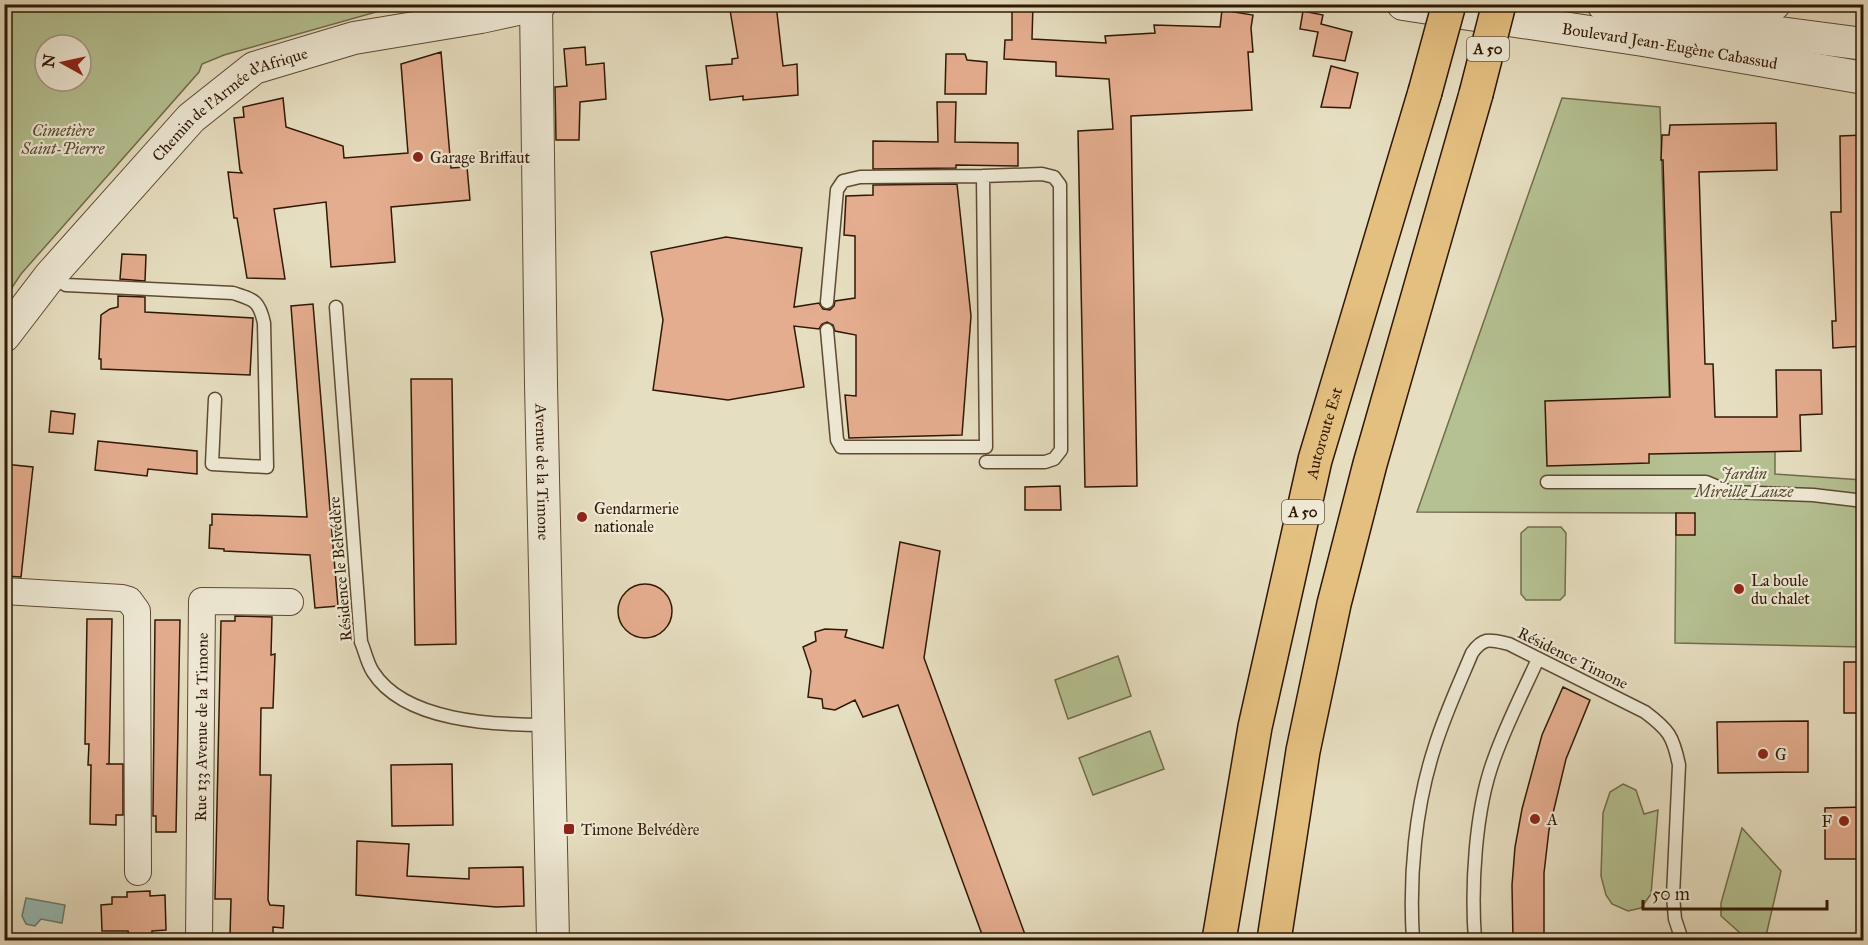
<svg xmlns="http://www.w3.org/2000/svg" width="1868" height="945" font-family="'IM FELL Great Primer',serif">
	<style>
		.green { fill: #b5c192; stroke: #726c4b; stroke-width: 1.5; fill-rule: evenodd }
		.water { fill: #96bcb6; stroke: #6d7a6f; stroke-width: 1.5 }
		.building { fill: #e4ad8f; stroke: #301804; stroke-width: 1.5 }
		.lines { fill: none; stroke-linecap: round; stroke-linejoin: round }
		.service-casing { stroke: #5e4a33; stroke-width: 15 }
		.minor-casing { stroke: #5e4a33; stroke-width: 28 }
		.tertiary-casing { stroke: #5e4a33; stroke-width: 34 }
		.motorway-casing { stroke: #301804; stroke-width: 36 }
		.service { stroke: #efead6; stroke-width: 12 }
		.minor { stroke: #efead6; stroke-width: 26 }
		.tertiary { stroke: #efead6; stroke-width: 32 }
		.motorway { stroke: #e3bf80; stroke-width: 33 }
		.motorway-bridge-casing { stroke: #301804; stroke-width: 36; stroke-linecap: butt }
		.motorway-bridge { stroke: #e3bf80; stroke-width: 33 }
		.poi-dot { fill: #8f2418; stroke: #efead6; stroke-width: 2 }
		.labels { text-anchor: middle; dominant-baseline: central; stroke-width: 4.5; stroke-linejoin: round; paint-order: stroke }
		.shield { fill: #efead6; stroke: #695743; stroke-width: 1.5 }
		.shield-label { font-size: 15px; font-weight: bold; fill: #301804 }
		.street-label { font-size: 16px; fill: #301804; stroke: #efead6 }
		.park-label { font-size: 16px; font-style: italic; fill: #584b2f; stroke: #efead6 }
		.poi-label { font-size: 16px; fill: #301804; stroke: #efead6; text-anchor: start }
	</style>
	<rect width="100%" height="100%" fill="#e6dec0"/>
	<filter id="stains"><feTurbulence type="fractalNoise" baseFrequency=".00333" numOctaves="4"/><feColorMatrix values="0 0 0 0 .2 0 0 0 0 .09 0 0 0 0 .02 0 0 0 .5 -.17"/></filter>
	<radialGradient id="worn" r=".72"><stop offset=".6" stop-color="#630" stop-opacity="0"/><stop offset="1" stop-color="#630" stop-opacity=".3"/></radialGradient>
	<!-- green -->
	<path class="green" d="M5 4H401V5L224 55 202 64 199 72 21 274 5 298ZM45 45H81V81H45Z
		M1562 98 1660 107 1671 453 1775 451V474L1863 480V647L1675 643 1676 513 1417 512Z
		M1528 527H1561L1566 533 1565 595 1560 600H1526L1521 594V533Z
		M1118 656 1131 696 1068 719 1055 680Z
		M1150 731 1164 769 1093 795 1079 758Z
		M1623 784 1636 790 1644 814 1658 810 1651 894 1641 908 1628 911 1612 904 1606 895 1601 876 1603 813 1610 792Z
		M1742 828 1781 871 1765 940H1748L1721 916V903Z"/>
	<!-- water -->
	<path class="water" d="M26 898 65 905 62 923 41 919 35 926 26 924 22 916Z"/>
	<!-- building -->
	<path class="building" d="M729 4H776L783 66 797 64 798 95 743 100V96L710 100 706 66 732 64V59L738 58Z
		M1012 4H1033L1032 39 1106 43 1105 36 1155 33 1154 25 1220 27 1222 10 1253 15 1251 28 1253 52H1248L1252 110 1131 116 1137 486 1085 487 1078 131 1113 129 1109 79 1056 76V62L1004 59 1005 40H1012Z
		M1303 11 1323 15 1321 24 1352 32 1345 61 1313 56 1318 32 1300 29Z
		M585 47 586 65 604 63 606 99 580 102 579 140H556L555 87 567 86 564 49Z
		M441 52 451 168 467 167 470 200 391 207 395 262 331 267 326 202 274 209 285 279 247 278 237 218H234L228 172 242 173 240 170 234 118 244 117 243 107 283 98 286 127 343 146 344 158 408 153 401 64Z
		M946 54H965L967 60 987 62 986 94H945Z
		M1331 66 1358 73 1350 108 1321 107Z
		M937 102H956L955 142 1018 143V166L956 165V168L873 169V141L938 142Z
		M1776 123 1777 170 1699 172 1705 364H1713L1715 417H1777L1776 370H1821L1822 414 1800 415 1801 451 1649 454V463L1547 466 1545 401 1670 397 1663 160H1661L1662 135H1669L1670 125Z
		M1863 135V346L1833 348 1832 321H1836L1831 212H1841L1840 136Z
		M957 184 971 316 962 435 849 438 845 395 856 396V335L835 331 833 325 827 322 822 324 819 329 794 326 804 387 728 400 653 390 663 320 651 252 726 237 802 248 794 307 819 303 823 309 830 310 834 306 835 301 855 298V236L844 235 846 196 873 195V185Z
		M122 254 146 255 145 281 120 279Z
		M118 296 145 297V312L253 318 250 375 101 369V359H99L101 315 110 309 118 307Z
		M313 304 338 606 315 608 310 555 224 551V549L209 548 210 525H212V514L307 517 291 306Z
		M411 379H452L456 644 415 645Z
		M51 411 75 414 73 434 49 432Z
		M98 441 197 451V474L148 469 147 476 95 470Z
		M4 464 33 467 21 577 4 576Z
		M1060 486 1061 510H1025V487Z
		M1676 513H1695V535H1676Z
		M900 542 940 551 924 658 1027 940H984L898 705 863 717 855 700 835 710 823 708 822 699 808 697 811 671 803 647 816 641 815 632 825 629 847 630 845 637 883 648Z
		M618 611a27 27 0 1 1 54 0a27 27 0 1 1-54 0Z
		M235 616 272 617 271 655 275 654 273 708H261L260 775H271L268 900 270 905 284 906 283 928 273 927V937L230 936 231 899H215L221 621H235Z
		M87 619H112L109 764H106H123V815H116V825L90 824 91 765H88L89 744H85Z
		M155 620H180L176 832H156V816H153Z
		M1844 662H1863V713H1844Z
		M1563 687 1590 700 1566 759 1549 830 1544 873V940H1513L1512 885 1515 847 1522 809 1542 735Z
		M1808 721V772L1718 773 1717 722Z
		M452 764 453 825 392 826 391 765Z
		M1863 807V859H1825V808Z
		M357 841 409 844 407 876 469 879V868L523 867 524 906 496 907 356 895Z
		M150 891V896L165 895 166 930 152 931V935L129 936 128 931H102L101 905 112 904V897H127V892Z"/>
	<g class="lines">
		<defs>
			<path id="service" d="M983 176 1042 174 1054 177 1060 185 1061 450 1054 459 1045 462H986
				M51 276 66 285 233 293C254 300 259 300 264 323L267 467 212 464 215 399
				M336 307 361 642C365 651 367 663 373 672 405 722 494 725 547 725
				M827 330 837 440 841 447H986L983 176 860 177 843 181 837 190 827 302
				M1547 482H1706L1730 492 1813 495 1864 501
				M1413 940C1409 877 1415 807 1435 746 1445 714 1459 684 1472 653 1484 636 1491 640 1509 644L1645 712C1669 730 1673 736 1679 765L1673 896 1675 919 1682 940
				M1475 940C1471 887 1475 810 1494 759 1506 725 1523 692 1538 659"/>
			<g id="minor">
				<path d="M4 591 122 598 129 600 137 611 138 872"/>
				<path id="s1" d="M199 940 202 601 290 602"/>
			</g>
			<g id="tertiary">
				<path id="s2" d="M536 4 541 384 553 940"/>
				<path id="s3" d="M1403 4 1643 40 1864 78"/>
				<path d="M1603 4 1741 28 1864 44"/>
				<path d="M1730 30 1741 28 1774 4"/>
				<path id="s4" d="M4 336 50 276 191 118 254 68 354 38 481 17 540 4"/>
			</g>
			<g id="motorway">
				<path id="s5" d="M1219 940 1255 727 1315 460 1425 92"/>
				<path d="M1274 940 1303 751 1334 604 1370 464 1476 94"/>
			</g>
		</defs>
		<!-- service casing -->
		<use href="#service" class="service-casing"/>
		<!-- minor casing -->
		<use href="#minor" class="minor-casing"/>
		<!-- tertiary casing -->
		<use href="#tertiary" class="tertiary-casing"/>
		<!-- motorway casing -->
		<use href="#motorway" class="motorway-casing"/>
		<!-- service -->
		<use href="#service" class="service"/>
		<!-- minor -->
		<use href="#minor" class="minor"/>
		<!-- tertiary -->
		<use href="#tertiary" class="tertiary"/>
		<!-- motorway -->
		<use href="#motorway" class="motorway"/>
		<defs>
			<path id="motorway-bridge" d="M1425 92 1449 4
				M1476 94 1499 4"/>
		</defs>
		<!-- motorway-bridge casing -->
		<use href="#motorway-bridge" class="motorway-bridge-casing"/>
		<!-- motorway-bridge -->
		<use href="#motorway-bridge" class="motorway-bridge"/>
	</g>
	<!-- markers -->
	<g class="poi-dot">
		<circle cx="418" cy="157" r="6"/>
		<circle cx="582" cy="517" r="6"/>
		<circle cx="1739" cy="589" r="6"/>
		<circle cx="1763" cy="754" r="6"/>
		<circle cx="1535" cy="819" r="6"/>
		<circle cx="1844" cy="821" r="6"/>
		<rect x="563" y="823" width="12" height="12" rx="3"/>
	</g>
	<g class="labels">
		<!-- shield labels -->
		<g class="shield">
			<rect x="1467" y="37" width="42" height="24" rx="4.5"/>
			<rect x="1282" y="500" width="42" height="24" rx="4.5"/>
		</g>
		<g class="shield-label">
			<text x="1488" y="49">A 50</text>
			<text x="1303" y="512">A 50</text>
		</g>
		<!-- street labels -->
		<g class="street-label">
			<text stroke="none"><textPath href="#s3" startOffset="270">Boulevard Jean-Eugène Cabassud</textPath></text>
			<text stroke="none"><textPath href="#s4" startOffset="328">Chemin de l'Armée d'Afrique</textPath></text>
			<text stroke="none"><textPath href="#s5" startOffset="518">Autoroute Est</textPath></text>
			<text stroke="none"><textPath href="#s2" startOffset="468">Avenue de la Timone</textPath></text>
			<text transform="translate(340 569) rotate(-95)">Résidence le Belvédère</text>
			<text transform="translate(1573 658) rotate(26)">Résidence Timone</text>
			<text stroke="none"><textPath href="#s1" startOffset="213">Rue 133 Avenue de la Timone</textPath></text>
		</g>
		<!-- park labels -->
		<g class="park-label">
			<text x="63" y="130">Cimetière<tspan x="63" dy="18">Saint-Pierre</tspan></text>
			<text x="1744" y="473">Jardin<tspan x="1744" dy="18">Mireille Lauze</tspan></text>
		</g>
		<!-- poi labels -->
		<g class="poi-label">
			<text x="430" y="157">Garage Briffaut</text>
			<text x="594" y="508">Gendarmerie<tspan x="594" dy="18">nationale</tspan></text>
			<text x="1751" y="580">La boule<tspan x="1751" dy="18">du chalet</tspan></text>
			<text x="1775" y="754">G</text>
			<text x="1547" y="819">A</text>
			<text x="1832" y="821" text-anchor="end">F</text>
			<text x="581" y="829">Timone Belvédère</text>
		</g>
	</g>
	<!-- margin -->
	<rect width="1868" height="945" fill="none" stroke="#e6dec0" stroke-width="24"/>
	<rect x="6" y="6" width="1856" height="933" fill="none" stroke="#301804" stroke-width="3"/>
	<rect x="12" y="12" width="1844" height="921" fill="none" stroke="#301804" stroke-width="1.5"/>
	<!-- north arrow -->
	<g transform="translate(63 63) rotate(278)"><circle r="28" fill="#efead6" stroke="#a39682" stroke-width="1.5"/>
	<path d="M0-4.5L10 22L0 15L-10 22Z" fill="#8f2418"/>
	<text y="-9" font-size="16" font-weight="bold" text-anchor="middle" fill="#301804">N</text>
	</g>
	<!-- scale -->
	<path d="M1643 900v9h184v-9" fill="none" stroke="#301804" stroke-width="3"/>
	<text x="1652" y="900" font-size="18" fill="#301804" stroke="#efead6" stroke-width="4.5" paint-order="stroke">50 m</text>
	<rect width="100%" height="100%" filter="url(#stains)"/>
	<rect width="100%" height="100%" fill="url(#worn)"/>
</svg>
